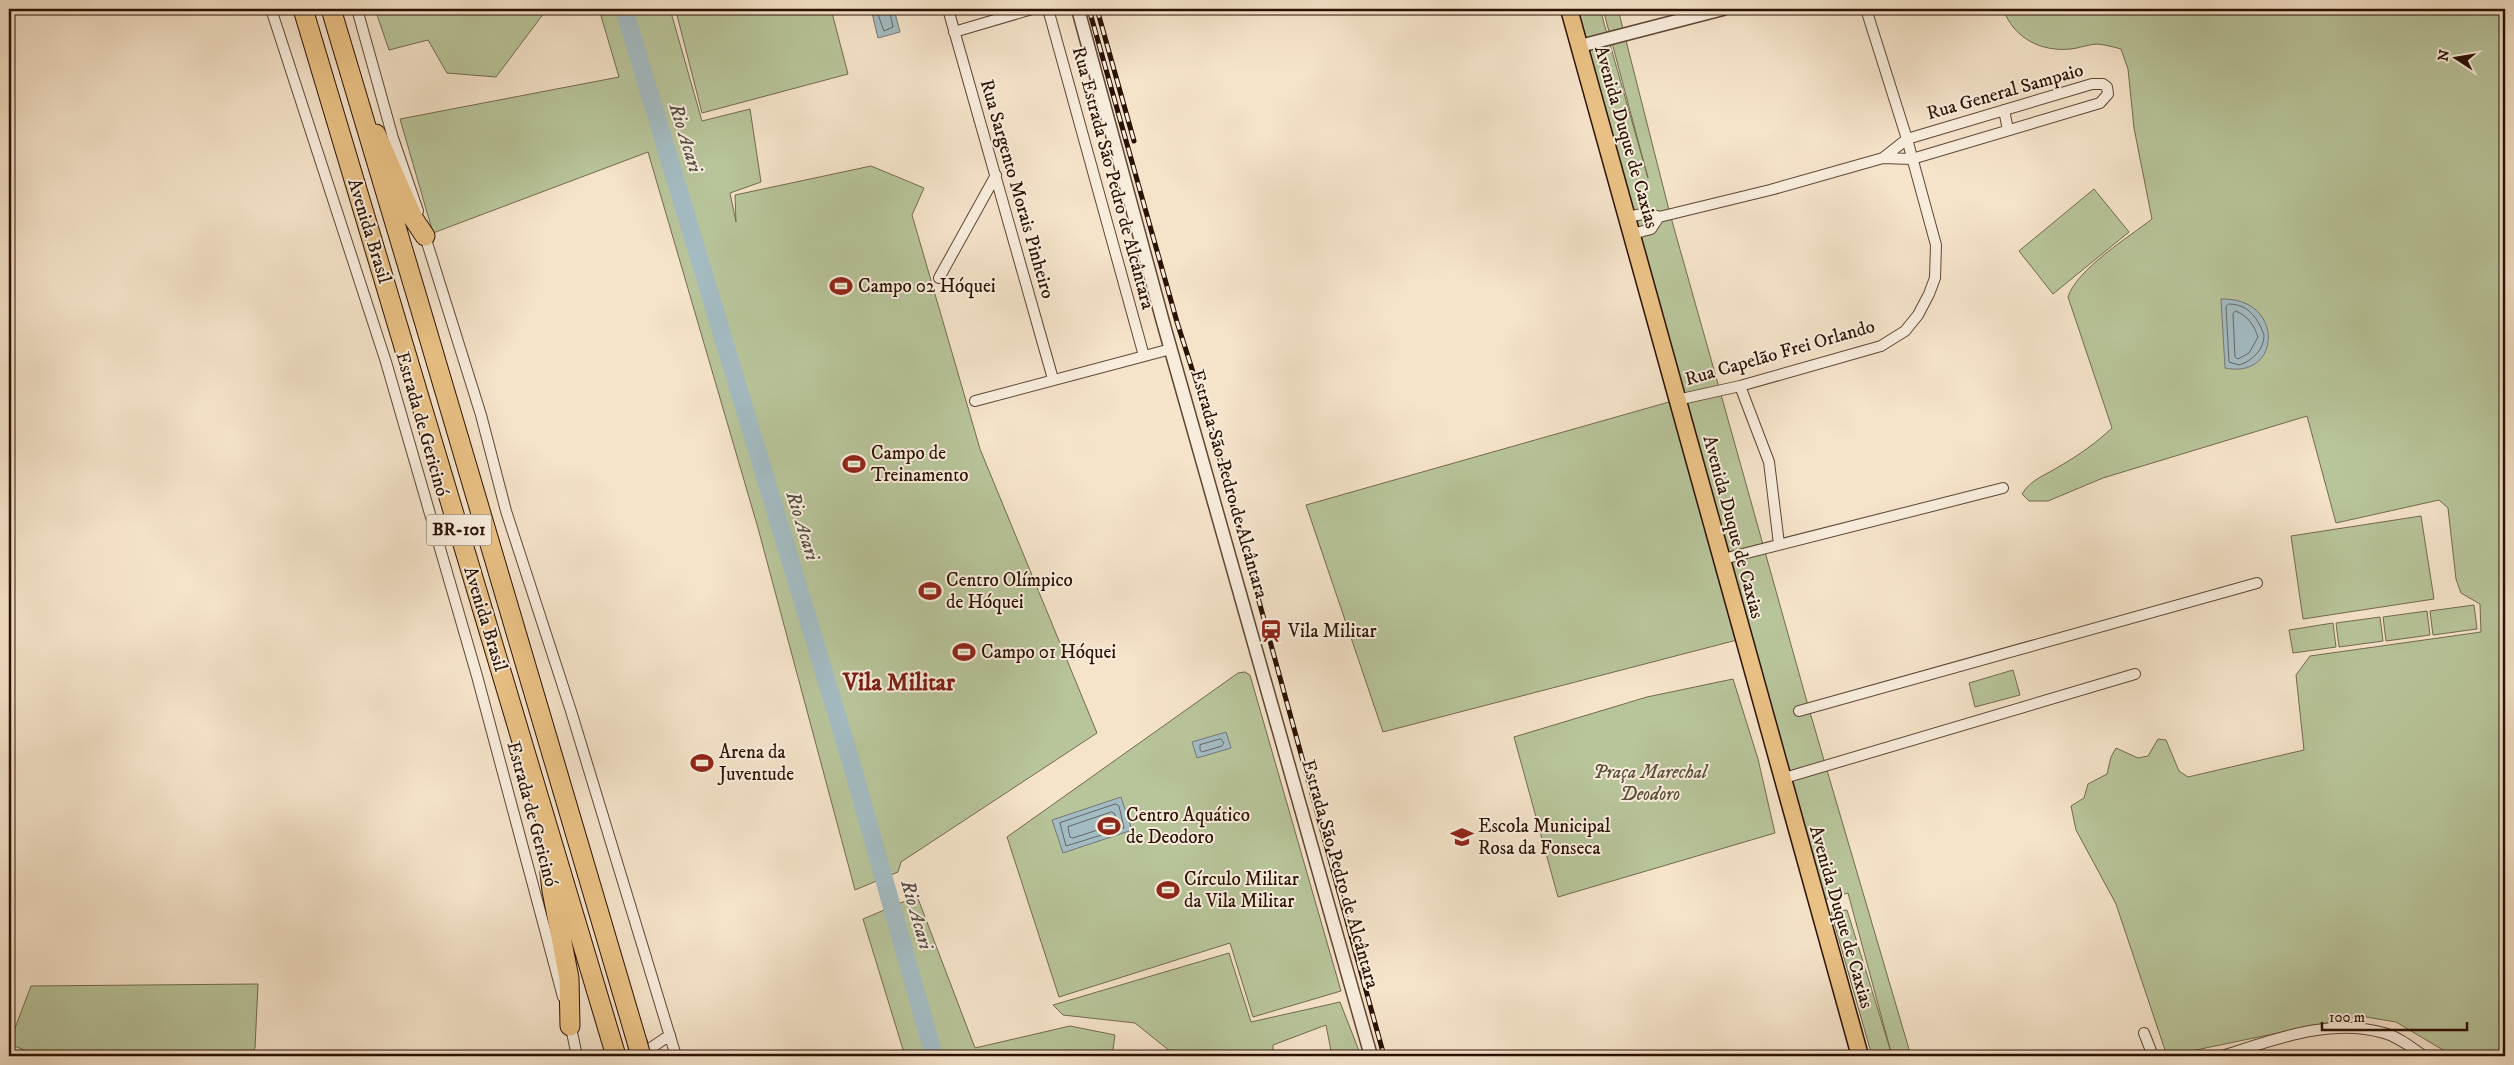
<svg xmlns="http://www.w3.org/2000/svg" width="2514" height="1065" font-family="'IM FELL DW Pica',serif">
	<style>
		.green { fill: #b8c49a; stroke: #726a4e }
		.water { fill: #a3bbc2; stroke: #737775 }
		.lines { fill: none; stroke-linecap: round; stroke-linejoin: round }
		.shore { stroke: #676662; stroke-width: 1 }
		.river { stroke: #a3bbc2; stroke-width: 18 }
		.minor-casing { stroke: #5e4634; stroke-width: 12 }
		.tertiary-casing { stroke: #5e4634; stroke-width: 15 }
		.primary-casing { stroke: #2b1102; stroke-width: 19 }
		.motorway-casing { stroke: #2b1102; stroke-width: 21 }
		.minor { stroke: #f8eddd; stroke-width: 10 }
		.tertiary { stroke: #f8eddd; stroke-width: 12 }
		.primary { stroke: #eac285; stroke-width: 16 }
		.motorway { stroke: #eac285; stroke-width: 19 }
		.rail-casing { stroke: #2b1102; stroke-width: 5 }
		.rail { stroke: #f8eddd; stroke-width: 3; stroke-dasharray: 9; stroke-linecap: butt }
		.motorway-bridge-casing { stroke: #2b1102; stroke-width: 21; stroke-linecap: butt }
		.motorway-bridge { stroke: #eac285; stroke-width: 19 }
		.labels { text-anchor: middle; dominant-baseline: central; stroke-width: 4; stroke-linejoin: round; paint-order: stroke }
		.shield { fill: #f8eddd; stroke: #685344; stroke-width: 1 }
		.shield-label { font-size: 18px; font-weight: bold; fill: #2b1102 }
		.street-label { font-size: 19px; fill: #2b1102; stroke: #f8eddd }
		.poi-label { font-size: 19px; fill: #2b1102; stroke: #f8eddd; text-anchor: start }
		.park-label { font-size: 19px; font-style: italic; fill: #5c5037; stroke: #f8eddd }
		.water-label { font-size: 20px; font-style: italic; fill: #554c45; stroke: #f8eddd }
		.district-label { font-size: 24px; font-weight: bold; fill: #7a1f14; stroke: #f8eddd }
	</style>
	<rect width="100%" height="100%" fill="#f5e3ca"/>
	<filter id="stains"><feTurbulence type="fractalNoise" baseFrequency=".004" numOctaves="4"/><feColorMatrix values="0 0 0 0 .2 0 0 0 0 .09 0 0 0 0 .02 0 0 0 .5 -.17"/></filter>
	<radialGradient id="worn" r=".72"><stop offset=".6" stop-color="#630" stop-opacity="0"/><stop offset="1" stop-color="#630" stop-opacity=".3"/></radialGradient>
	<!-- green -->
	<path class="green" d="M375 9H547L496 77 447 73 428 40 389 50Z
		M599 9H670L702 121 750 109 761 182 730 193 736 222 735 195 871 166 924 188 912 215 980 449 1097 733 901 862 898 872 855 890 758 528 648 152 433 233 400 119 619 77Z
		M699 9H831L848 74 702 113 677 15Z
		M1566 9H1600L1648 178 1603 9H1618L1670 214 1720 391 1809 709 1911 1056H1872L1831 912 1847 910 1891 1052 1848 893 1816 902 1737 640 1383 732 1306 505 1676 400Z
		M2003 9H2505V1056H2453L2396 1022 2360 1016 2167 1056 2116 904 2076 830 2071 806 2084 798 2088 784 2107 774 2111 757 2116 748 2138 758 2148 756 2158 739 2166 740 2179 771 2188 777 2304 750 2296 675 2310 656 2481 632 2480 604 2461 593 2456 579 2448 508 2439 500 2336 523 2307 416 2103 478 2048 501H2029L2022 494C2031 479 2046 475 2060 466 2079 455 2096 443 2112 428L2068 297C2077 269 2129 237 2152 219L2134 128 2128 69 2121 49C2114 47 2106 45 2098 44 2089 44 2080 48 2071 49 2040 52 2014 38 2003 9Z
		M2094 189 2129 232 2053 294 2019 251Z
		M2421 516 2434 599 2303 619 2291 536Z
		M2474 605 2477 629 2433 635 2430 611Z
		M2427 611 2430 635 2386 641 2383 617Z
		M2380 617 2383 641 2339 647 2336 623Z
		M2333 623 2336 647 2293 653 2289 630Z
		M2013 670 2020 695 1975 707 1969 683Z
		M1245 672 1250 675 1341 991 1253 1017 1230 943 1059 997 1007 837 1238 673Z
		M1733 679 1758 759 1775 833 1558 897 1514 737 1647 697Z
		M917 896 975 1048 1070 1026 1115 1035 1112 1056H905L863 919Z
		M1229 953 1251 1022 1340 1002 1359 1051 1343 1056H1332L1326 1025 1273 1045V1056H1176L1135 1023 1063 1015 1053 1005Z
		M258 984 255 1048 248 1056H40L9 1044 31 986Z"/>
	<!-- water -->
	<path class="water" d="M871 9H894L900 32 878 38Z
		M2221 299C2285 297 2282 380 2225 368Z
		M1226 732 1231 748 1197 758 1192 742Z
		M1121 797 1132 830 1063 853 1052 820Z"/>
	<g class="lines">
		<!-- shore -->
		<path class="shore" d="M876 9 884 31 893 27 889 9
			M2229 304C2248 304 2258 318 2264 335 2264 350 2252 361 2239 365L2229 362 2226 307Z
			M2236 311C2248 316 2254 325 2258 337L2249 353 2238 359 2235 357 2233 314Z
			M1221 739 1224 743 1222 746 1202 752 1200 750V745Z
			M1116 804 1119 806 1124 828 1066 846 1060 823Z
			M1112 812 1115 814 1116 824 1073 838 1070 837 1068 827Z"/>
		<!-- river -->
		<path class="river" d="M624 9 851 762 934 1056"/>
		<defs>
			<path id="minor" d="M271 9 386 362 477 676 563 997
				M357 9 393 138 418 211
				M948 9 1053 379
				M1048 9 1144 356
				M954 32 1032 9
				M2004 110 2008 130
				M1627 217 1648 213 1659 217 1770 190 1883 158 1912 159 2100 103 2108 94 2107 87 2103 84H2092L1907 139 1883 158
				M424 233 481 415 506 511 571 711 676 1056
				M1632 234 1651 229 1659 217
				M939 278 996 175
				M1740 386 1769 462 1779 544
				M1677 400 1740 386 1881 346 1905 331 1918 315 1929 294 1935 278 1936 245 1907 139 1866 9
				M975 401 1171 349
				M1723 559 2003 488
				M1799 711 2257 583
				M1781 779 2135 674
				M570 1023 577 1056
				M2144 1033 2153 1056
				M639 1056 670 1035
				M2222 1056C2273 1040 2331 1017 2384 1033 2399 1037 2412 1048 2424 1056"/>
			<path id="tertiary" d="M1078 9 1163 322 1371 1056
				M1580 46 1723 9"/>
			<path id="primary" d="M1569 9C1667 358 1761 708 1860 1056"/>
			<path id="motorway" d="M303 9 616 1056
				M331 9C434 353 536 697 637 1042
				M376 134 413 218 425 236
				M548 855 552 891 569 978 570 1026"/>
		</defs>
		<!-- minor casing -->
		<use href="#minor" class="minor-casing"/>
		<!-- tertiary casing -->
		<use href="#tertiary" class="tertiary-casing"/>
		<!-- primary casing -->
		<use href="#primary" class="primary-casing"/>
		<!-- motorway casing -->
		<use href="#motorway" class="motorway-casing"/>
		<!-- minor -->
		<use href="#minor" class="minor"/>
		<!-- tertiary -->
		<use href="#tertiary" class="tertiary"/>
		<!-- primary -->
		<use href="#primary" class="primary"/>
		<!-- motorway -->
		<use href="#motorway" class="motorway"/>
		<defs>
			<path id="rail" d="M1089 9 1177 322 1215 441 1384 1056
				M1097 9 1134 141"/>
		</defs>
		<!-- rail casing -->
		<use href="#rail" class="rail-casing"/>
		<!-- rail -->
		<use href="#rail" class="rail"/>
		<defs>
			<path id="motorway-bridge" d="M637 1042 641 1056"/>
		</defs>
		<!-- motorway-bridge casing -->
		<use href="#motorway-bridge" class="motorway-bridge-casing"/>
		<!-- motorway-bridge -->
		<use href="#motorway-bridge" class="motorway-bridge"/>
	</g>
	<!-- icons -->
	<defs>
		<symbol id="stadium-bare" viewBox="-9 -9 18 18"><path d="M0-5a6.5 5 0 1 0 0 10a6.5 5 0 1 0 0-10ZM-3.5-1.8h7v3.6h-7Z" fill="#8f2418" stroke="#f8eddd" stroke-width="2.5" paint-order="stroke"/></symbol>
		<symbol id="station-bare" viewBox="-9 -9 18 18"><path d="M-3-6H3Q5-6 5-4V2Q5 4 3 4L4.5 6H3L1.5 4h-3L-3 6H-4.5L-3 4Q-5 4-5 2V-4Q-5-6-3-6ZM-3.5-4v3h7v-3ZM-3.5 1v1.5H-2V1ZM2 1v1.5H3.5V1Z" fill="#8f2418" stroke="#f8eddd" stroke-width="2.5" paint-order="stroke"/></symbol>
		<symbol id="school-bare" viewBox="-9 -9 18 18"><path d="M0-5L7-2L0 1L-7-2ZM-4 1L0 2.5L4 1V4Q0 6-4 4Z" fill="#8f2418" stroke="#f8eddd" stroke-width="2.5" paint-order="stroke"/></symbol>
	</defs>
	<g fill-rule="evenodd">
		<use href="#stadium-bare" x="825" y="270" width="32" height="32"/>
		<use href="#stadium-bare" x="838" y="448" width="32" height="32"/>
		<use href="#stadium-bare" x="914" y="575" width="32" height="32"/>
		<use href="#station-bare" x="1255" y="615" width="32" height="32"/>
		<use href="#stadium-bare" x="948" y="636" width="32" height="32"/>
		<use href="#stadium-bare" x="686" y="747" width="32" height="32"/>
		<use href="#stadium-bare" x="1093" y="810" width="32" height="32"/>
		<use href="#school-bare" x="1446" y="821" width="32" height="32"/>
		<use href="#stadium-bare" x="1152" y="874" width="32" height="32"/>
	</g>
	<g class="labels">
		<!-- shield labels -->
		<rect class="shield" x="426.5" y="514.5" width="65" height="31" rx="4"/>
		<g class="shield-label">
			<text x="459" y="530">BR-101</text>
		</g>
		<!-- street labels -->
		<g class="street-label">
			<text transform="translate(2005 92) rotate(-16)">Rua General Sampaio</text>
			<text transform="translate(1626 137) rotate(74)">Avenida Duque de Caxias</text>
			<text transform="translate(1113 178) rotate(75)">Rua Estrada São Pedro de Alcântara</text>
			<text transform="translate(1017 189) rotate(74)">Rua Sargento Morais Pinheiro</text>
			<text transform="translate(369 231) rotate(73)">Avenida Brasil</text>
			<text transform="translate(1780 353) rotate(-16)">Rua Capelão Frei Orlando</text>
			<text transform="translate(422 424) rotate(74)">Estrada de Gericinó</text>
			<text transform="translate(1229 484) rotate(74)">Estrada São Pedro de Alcântara</text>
			<text transform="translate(1733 527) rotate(75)">Avenida Duque de Caxias</text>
			<text transform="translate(485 619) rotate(73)">Avenida Brasil</text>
			<text transform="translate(532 814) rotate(75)">Estrada de Gericinó</text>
			<text transform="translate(1340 874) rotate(74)">Estrada São Pedro de Alcântara</text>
			<text transform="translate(1841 917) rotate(74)">Avenida Duque de Caxias</text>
		</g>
		<!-- poi labels -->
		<g class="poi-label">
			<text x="858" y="286">Campo 02 Hóquei</text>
			<text x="871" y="453">Campo de<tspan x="871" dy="22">Treinamento</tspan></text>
			<text x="946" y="580">Centro Olímpico<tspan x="946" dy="22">de Hóquei</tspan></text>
			<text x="1288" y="631">Vila Militar</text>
			<text x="981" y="652">Campo 01 Hóquei</text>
			<text x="719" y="752">Arena da<tspan x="719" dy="22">Juventude</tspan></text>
			<text x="1126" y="815">Centro Aquático<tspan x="1126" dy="22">de Deodoro</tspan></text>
			<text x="1478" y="826">Escola Municipal<tspan x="1478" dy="22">Rosa da Fonseca</tspan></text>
			<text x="1184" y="879">Círculo Militar<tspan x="1184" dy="22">da Vila Militar</tspan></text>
		</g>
		<!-- park labels -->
		<g class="park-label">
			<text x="1650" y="772">Praça Marechal<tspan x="1650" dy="22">Deodoro</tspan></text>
		</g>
		<!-- water labels -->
		<g class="water-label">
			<text transform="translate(685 138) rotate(73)">Rio Acari</text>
			<text transform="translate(802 526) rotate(73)">Rio Acari</text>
			<text transform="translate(916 915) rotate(74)">Rio Acari</text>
		</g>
		<!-- district labels -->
		<g class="district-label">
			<text x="899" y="683">Vila Militar</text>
		</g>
	</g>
	<!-- margin -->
	<rect width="2514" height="1065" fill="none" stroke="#f5e3ca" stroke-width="30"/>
	<rect x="10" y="10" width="2494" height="1045" fill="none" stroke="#2b1102" stroke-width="2.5"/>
	<rect x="15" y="15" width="2484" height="1035" fill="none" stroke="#2b1102"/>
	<!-- north arrow -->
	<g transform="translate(2456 58) rotate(282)" stroke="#f8eddd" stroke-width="4" paint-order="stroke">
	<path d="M0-4L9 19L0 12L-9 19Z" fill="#2b1102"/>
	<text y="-8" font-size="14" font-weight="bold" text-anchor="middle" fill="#2b1102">N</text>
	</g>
	<!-- scale -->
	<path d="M2322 1022v8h145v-8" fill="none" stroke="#2b1102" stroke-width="2.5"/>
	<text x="2329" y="1022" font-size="15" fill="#2b1102" stroke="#f8eddd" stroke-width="4" paint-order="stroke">100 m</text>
	<rect width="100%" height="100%" filter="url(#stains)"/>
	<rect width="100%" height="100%" fill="url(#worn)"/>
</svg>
